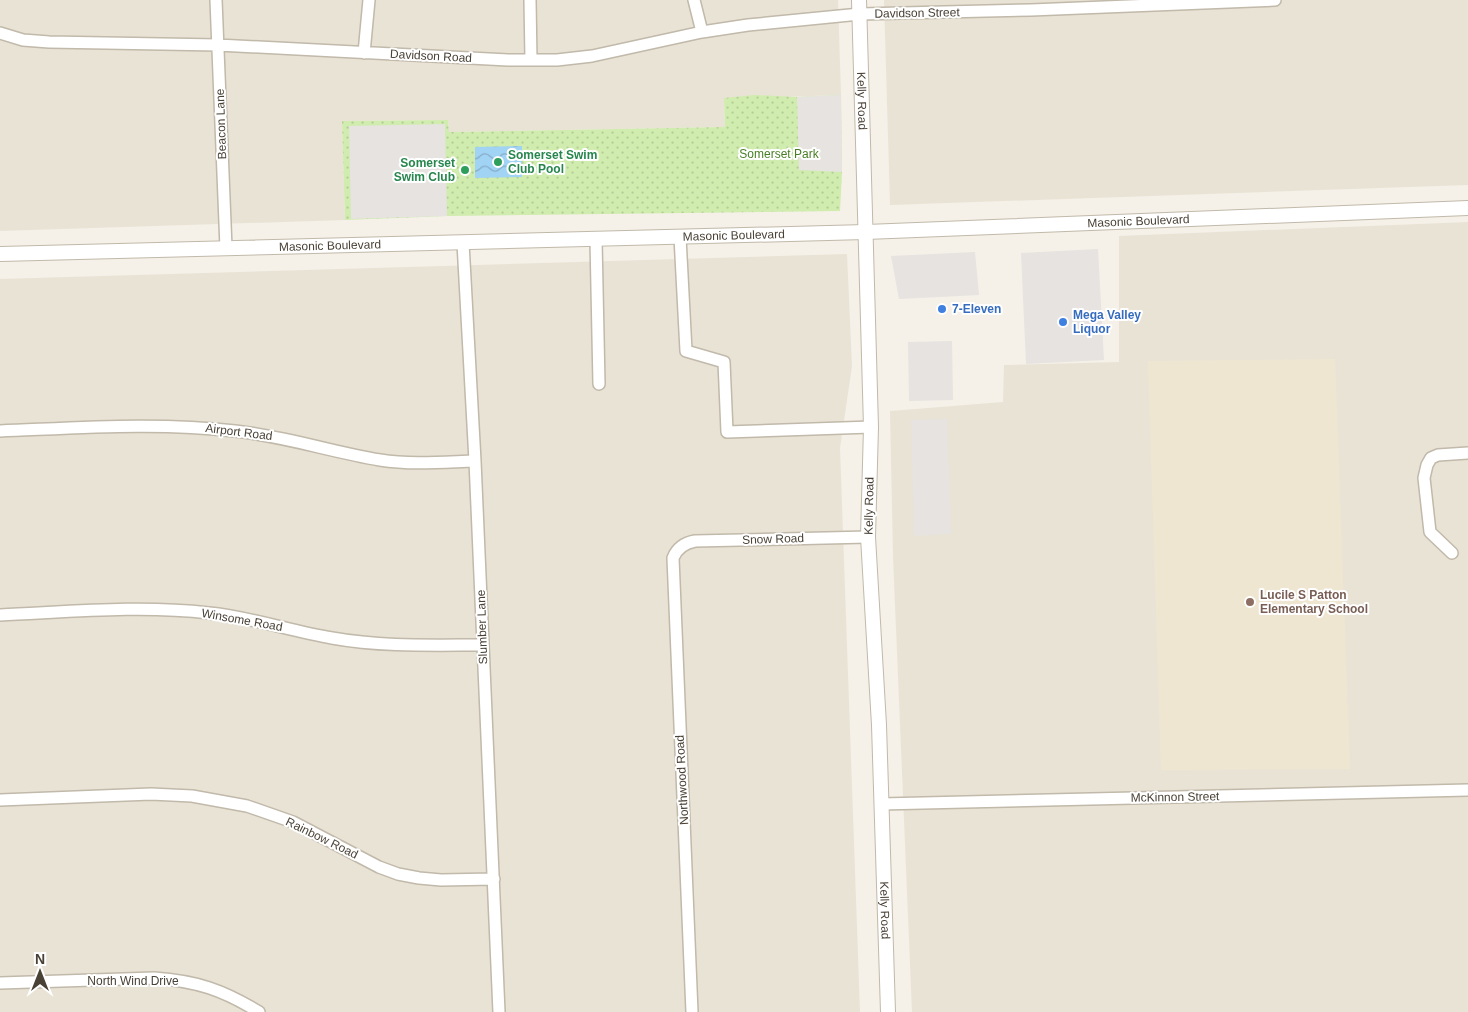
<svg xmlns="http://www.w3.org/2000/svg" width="1468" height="1012" font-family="Arial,sans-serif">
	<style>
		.residential { fill: #e9e3d6 }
		.education { fill: #efe6d1 }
		.park { fill: url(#park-dots) }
		.parking { fill: #e6e3e0 }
		.water { fill: url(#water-waves) }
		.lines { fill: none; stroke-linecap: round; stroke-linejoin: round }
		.minor-casing { stroke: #c1b9aa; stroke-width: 14 }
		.tertiary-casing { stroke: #c1b9aa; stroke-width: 16 }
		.minor { stroke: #fff; stroke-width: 11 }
		.tertiary { stroke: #fff; stroke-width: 14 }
		.leisure-dot { fill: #2e9e5b; stroke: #fff; stroke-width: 2 }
		.shop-dot { fill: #3f7fe0; stroke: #fff; stroke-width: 2 }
		.education-dot { fill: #8d6e63; stroke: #fff; stroke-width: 2 }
		.labels { text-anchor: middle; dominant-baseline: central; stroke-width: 4; stroke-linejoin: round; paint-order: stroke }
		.street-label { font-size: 12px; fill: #494136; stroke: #fff }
		.park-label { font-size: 12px; fill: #487f25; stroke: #fff }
		.leisure-label { font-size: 12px; font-weight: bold; fill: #27864d; stroke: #fff; text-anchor: start }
		.shop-label { font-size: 12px; font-weight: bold; fill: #366cbe; stroke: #fff; text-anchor: start }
		.education-label { font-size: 12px; font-weight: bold; fill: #785e54; stroke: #fff; text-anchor: start }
	</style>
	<defs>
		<pattern id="park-dots" width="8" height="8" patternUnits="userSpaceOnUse" patternTransform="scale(1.25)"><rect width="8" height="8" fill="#d0ecae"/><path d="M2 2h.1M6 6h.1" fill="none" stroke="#b4cc96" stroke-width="1.8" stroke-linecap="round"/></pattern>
		<pattern id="water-waves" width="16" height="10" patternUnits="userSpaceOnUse" patternTransform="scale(1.25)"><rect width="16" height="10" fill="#a1d3f5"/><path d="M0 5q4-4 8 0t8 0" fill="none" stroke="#85adc7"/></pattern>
	</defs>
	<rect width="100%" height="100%" fill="#f5f1e8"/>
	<!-- residential -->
	<path class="residential" d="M0 0H838L841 95 724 99 725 127 449 132 448 120 342 121 345 220 0 231Z
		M884 0H1468V185L890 205Z
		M1468 222V1012H912L893 557 890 411 1003 402 1004 365 1119 362V236Z
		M847 254 852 366 840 448 860 1012H0V279Z"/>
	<!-- education -->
	<path class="education" d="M1335 359 1350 769 1161 770 1148 361Z"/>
	<!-- park -->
	<path class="park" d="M754 95 797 97 841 95 842 172 840 211 447 216 345 220 342 121 448 120 449 132 725 127 724 98Z"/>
	<!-- parking -->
	<path class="parking" d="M841 95 842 172 799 170 797 97Z
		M445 124 447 216 351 219 349 126Z
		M1098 249 1104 360 1026 364 1021 253Z
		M975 252 979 295 899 299 891 256Z
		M952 341 953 400 909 401 908 342Z
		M947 419 951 534 914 536 911 420Z"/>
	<!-- water -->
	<path class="water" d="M522 146V177L475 178V147Z"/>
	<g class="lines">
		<defs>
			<path id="minor" d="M216 0 226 248
				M530 0 531 60
				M694 0 702 32
				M0 33 23 40 49 42 218 45 508 60H557L592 56 702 32 748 25 860 14 1031 10 1275 0
				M364 53 369 0
				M680 237 686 351 724 362 727 432 871 427
				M596 240 599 384
				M463 243 475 461 499 1012
				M0 431C78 428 157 422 235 431 285 436 331 452 380 460 412 465 444 462 475 461
				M1452 553 1430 532 1424 478 1427 465 1431 458 1438 455 1468 453
				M0 615C69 612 140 605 209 613 251 617 290 631 332 638 382 647 432 645 483 645
				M0 800 151 794 192 796 247 806 293 822 379 867 398 874 419 878 441 880 494 879
				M881 804 1468 790
				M0 983 154 978C197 981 223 990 259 1012
				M692 1012 673 558C677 548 684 543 695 541L868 537"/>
			<g id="tertiary">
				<path id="s1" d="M859 0 871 427 868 537 879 725 888 1012"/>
				<path id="s2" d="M0 254 866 232 1468 208"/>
			</g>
		</defs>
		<!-- minor casing -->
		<use href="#minor" class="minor-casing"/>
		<!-- tertiary casing -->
		<use href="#tertiary" class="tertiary-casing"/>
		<!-- minor -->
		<use href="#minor" class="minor"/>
		<!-- tertiary -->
		<use href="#tertiary" class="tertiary"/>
	</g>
	<!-- markers -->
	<g class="leisure-dot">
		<circle cx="498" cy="162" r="5"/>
		<circle cx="465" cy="170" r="5"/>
	</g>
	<g class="shop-dot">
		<circle cx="942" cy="309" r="5"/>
		<circle cx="1063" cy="322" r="5"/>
	</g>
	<circle class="education-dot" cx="1250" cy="602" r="5"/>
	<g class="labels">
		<!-- street labels -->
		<g class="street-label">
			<text transform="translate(917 13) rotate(-1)">Davidson Street</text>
			<text transform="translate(431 56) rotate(3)">Davidson Road</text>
			<text stroke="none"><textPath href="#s1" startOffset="101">Kelly Road</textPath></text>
			<text transform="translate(221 124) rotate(-92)">Beacon Lane</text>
			<text stroke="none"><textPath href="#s2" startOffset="1139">Masonic Boulevard</textPath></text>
			<text stroke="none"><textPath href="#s2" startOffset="734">Masonic Boulevard</textPath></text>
			<text stroke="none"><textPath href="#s2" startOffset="330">Masonic Boulevard</textPath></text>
			<text transform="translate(239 432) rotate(7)">Airport Road</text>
			<text transform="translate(869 506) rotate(-89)">Kelly Road</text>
			<text transform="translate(773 539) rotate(-2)">Snow Road</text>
			<text transform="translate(242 620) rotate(10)">Winsome Road</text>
			<text transform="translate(482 627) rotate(-92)">Slumber Lane</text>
			<text transform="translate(682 780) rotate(-93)">Northwood Road</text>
			<text transform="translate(1175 797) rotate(-1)">McKinnon Street</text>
			<text transform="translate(322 838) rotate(26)">Rainbow Road</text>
			<text stroke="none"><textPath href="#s1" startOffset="911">Kelly Road</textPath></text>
			<text x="133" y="981">North Wind Drive</text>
		</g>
		<!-- park labels -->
		<g class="park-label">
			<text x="779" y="154">Somerset Park</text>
		</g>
		<!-- leisure labels -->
		<g class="leisure-label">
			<text x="508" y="155">Somerset Swim<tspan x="508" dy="14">Club Pool</tspan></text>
			<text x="455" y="163" text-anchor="end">Somerset<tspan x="455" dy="14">Swim Club</tspan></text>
		</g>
		<!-- shop labels -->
		<g class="shop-label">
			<text x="952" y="309">7-Eleven</text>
			<text x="1073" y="315">Mega Valley<tspan x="1073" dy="14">Liquor</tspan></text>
		</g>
		<!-- education labels -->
		<g class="education-label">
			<text x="1260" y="595">Lucile S Patton<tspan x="1260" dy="14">Elementary School</tspan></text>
		</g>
	</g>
	<!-- north arrow -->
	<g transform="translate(40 972)" stroke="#ffffff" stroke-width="4" paint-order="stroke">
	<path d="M0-4L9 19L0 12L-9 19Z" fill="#494136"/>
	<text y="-8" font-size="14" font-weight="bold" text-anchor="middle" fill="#494136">N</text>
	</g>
</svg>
